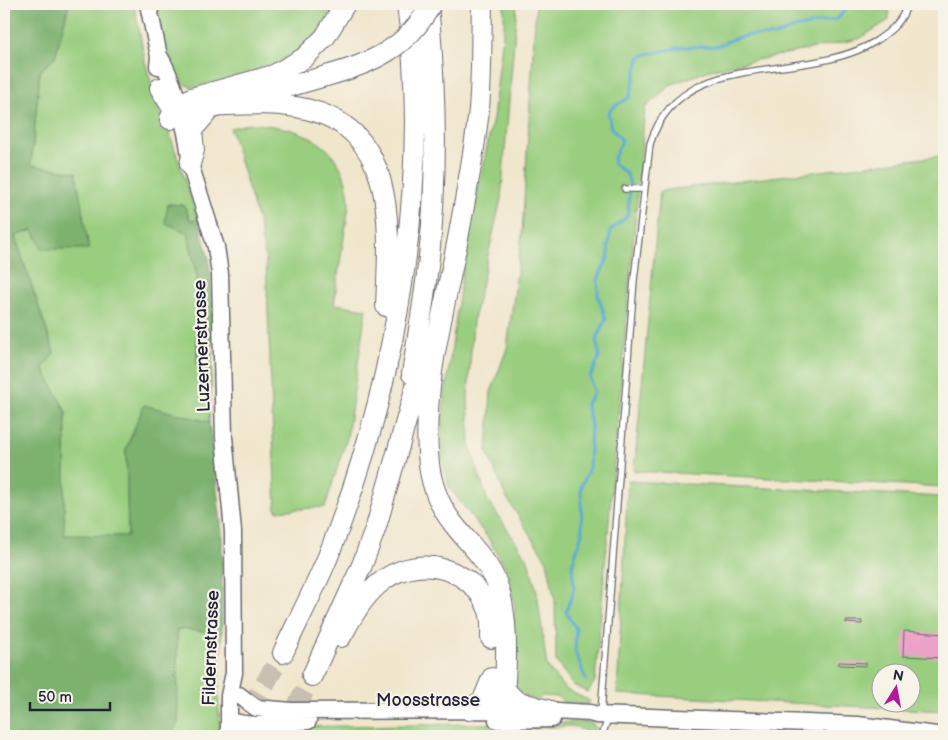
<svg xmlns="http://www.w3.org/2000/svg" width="948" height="740" font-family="'Balsamiq Sans',sans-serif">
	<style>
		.green { fill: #9ace7f; stroke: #5e785d; fill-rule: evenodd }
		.forest { fill: #7bb16e; stroke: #4e6a54 }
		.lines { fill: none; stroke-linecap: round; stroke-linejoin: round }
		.stream { stroke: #58a9d3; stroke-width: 3 }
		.building { fill: #eba2c8 }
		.motorway-tunnel { stroke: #c7bfaf; stroke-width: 20; stroke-dasharray: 20 10; stroke-linecap: butt }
		.service-casing { stroke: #6a676e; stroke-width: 8 }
		.secondary-casing { stroke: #6a676e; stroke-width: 19 }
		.motorway-casing { stroke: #6a676e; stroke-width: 22 }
		.service { stroke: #fff; stroke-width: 5.5 }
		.secondary { stroke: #fff; stroke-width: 16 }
		.motorway { stroke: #fff; stroke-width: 20 }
		.motorway-bridge-casing { stroke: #6a676e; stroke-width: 22; stroke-linecap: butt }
		.motorway-bridge { stroke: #fff; stroke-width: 20 }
		.labels { text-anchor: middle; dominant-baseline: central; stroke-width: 4.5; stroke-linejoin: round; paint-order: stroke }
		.street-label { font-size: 18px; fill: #22223b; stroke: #f7f3e8 }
	</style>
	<rect width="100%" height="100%" fill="#f7f3e8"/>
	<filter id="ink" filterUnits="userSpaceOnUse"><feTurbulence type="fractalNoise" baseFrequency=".02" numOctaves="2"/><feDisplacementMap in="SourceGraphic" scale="10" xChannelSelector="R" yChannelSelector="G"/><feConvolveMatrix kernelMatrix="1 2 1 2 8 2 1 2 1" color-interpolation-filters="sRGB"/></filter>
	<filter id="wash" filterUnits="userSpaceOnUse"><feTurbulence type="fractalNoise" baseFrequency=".0096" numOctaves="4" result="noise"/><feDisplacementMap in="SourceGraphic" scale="20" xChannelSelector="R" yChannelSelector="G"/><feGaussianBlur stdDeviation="1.12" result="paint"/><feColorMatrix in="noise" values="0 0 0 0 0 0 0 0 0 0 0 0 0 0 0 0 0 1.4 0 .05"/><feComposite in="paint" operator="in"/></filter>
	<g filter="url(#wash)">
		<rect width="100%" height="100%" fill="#f0e6cc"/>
		<!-- green -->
		<path class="green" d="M69 4H134L145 61 164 129H168L198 219 191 221 188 233 197 277V367L212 372 209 422 144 406 126 449 128 537 63 536 66 412 43 368 54 352 15 236 33 230 31 165 40 71 55 57Z
			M156 4H338L310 43 273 68 194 88C172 81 174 71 169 52L165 50Z
			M504 4H517L501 199 473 321 468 395 470 446 487 499 528 560 537 592 547 667 565 689 590 701 587 705 563 702 558 697 542 696 537 701 523 695 515 687 510 672 515 606 507 570 488 538 449 487 442 458V418L465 253 493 118 504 26Z
			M536 4H889V20L859 39 713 69 672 84 645 108 595 681 588 692 573 685 556 661 555 600 547 561 506 497 487 452 491 392 507 348 522 234Z
			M248 124C300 125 345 143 349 201 349 211 346 222 345 231 341 256 337 280 334 304L366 309 347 438 325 507 276 511 266 262 259 224 230 128Z
			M940 156 944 163V487L634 471 660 191Z
			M628 481 944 497V711L617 694ZM880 672H910V702H880Z
			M177 629 222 633 218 697 221 736H170L178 723Z
			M588 722 593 724 597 729 591 735 577 727 568 726 407 736H253L257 732 287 727Z
			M559 732 575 736H495Z"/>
		<!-- forest -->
		<path class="forest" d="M4 4H69L55 57 40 71 31 165 76 172 89 249H42L33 230 15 236 54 353 43 368 66 412 64 535 128 536 126 449 144 405 209 422 222 531V633L177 629 178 723 170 736H127L124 732 119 736H4Z
			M168 204 184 205 191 221 198 219 209 259 213 305 212 372 197 367V277L188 233 165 223Z"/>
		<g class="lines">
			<!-- stream -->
			<path class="stream" d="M939 4 942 19 944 21
				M944 37V47
				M586 680 575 651 576 629 566 612 574 589 572 566 582 533 581 487 589 468 591 424 586 404 594 393 590 377 599 358V352L596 340 606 319 598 296V279L609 256 608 246 611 230 626 217 628 212 630 185 627 174 614 164 613 160 622 140 611 128 608 113 612 108 630 97 639 58 647 54 683 47 717 46 736 38 751 35 775 36 790 29 837 19 851 4"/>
		</g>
		<g id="blocks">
			<!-- building -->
			<path class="building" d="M846 621H862V624L846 623Z
				M904 631 944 634V658L903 656Z
				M839 662 866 663V666L839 665Z"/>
		</g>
	</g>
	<g filter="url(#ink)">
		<use href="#blocks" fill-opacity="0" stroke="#6a676e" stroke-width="1"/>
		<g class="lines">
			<!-- motorway-tunnel -->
			<path class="motorway-tunnel" d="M234 736 283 653
				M282 736 312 676"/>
			<defs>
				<path id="service" d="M625 189H644
					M601 713 634 280 650 144C681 44 804 86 876 41 891 31 903 21 907 4
					M602 736 608 718"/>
				<path id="secondary" d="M148 4 159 56 158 66
					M159 56C173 77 190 138 190 164L216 247 220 274 224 437 233 531 234 673 229 696V736
					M239 695 256 708 292 711 514 710
					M538 710 590 713 597 715 858 725 944 736
					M229 720C255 730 281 722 308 721
					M497 720 552 719"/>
				<path id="motorway" d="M482 4C481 39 482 74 479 109 475 149 467 189 460 228 447 300 423 379 428 452 429 477 436 501 452 522 466 541 485 557 495 579 510 613 507 673 502 710
					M160 88 173 109 187 113 210 109 326 76
					M227 105C253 104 281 103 306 109 400 131 389 231 386 306
					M170 119 177 105 192 98 274 75 304 58 325 37 345 4
					M190 164 194 150 192 130 210 109
					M412 374C418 335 425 296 429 257 438 173 436 88 428 4
					M341 637C353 615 364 594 385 579 421 554 474 568 489 611 492 620 491 629 491 638
					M283 653C298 620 316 587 329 554 395 387 432 183 407 4
					M312 676 362 565 376 527 424 358
					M504 689 516 701 551 711
					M469 710 483 700 492 678"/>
			</defs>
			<!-- service casing -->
			<use href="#service" class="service-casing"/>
			<!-- secondary casing -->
			<use href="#secondary" class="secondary-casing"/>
			<!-- motorway casing -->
			<use href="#motorway" class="motorway-casing"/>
			<!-- service -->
			<use href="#service" class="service"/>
			<!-- secondary -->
			<use href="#secondary" class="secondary"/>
			<!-- motorway -->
			<use href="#motorway" class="motorway"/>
			<defs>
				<path id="motorway-bridge" d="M326 76C371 64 409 47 431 4"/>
			</defs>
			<!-- motorway-bridge casing -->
			<use href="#motorway-bridge" class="motorway-bridge-casing"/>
			<!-- motorway-bridge -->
			<use href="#motorway-bridge" class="motorway-bridge"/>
		</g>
	</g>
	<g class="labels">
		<!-- street labels -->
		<g class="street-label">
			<text transform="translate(202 346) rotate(-92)">Luzernerstrasse</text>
			<text transform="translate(211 648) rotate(-88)">Fildernstrasse</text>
			<text x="428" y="700">Moosstrasse</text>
		</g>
	</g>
	<!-- margin -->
	<rect width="948" height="740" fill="none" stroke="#f7f3e8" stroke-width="20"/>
	<!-- north arrow -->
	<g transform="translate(896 688) rotate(11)"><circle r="24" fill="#f7f3e8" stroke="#a29fa3"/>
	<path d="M0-4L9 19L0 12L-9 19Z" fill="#b5179e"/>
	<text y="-8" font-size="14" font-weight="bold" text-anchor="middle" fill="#22223b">N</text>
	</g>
	<!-- scale -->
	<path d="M30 702v8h80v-8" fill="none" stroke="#22223b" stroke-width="2.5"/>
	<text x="38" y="702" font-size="15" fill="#22223b" stroke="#f7f3e8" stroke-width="4" paint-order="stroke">50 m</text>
</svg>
